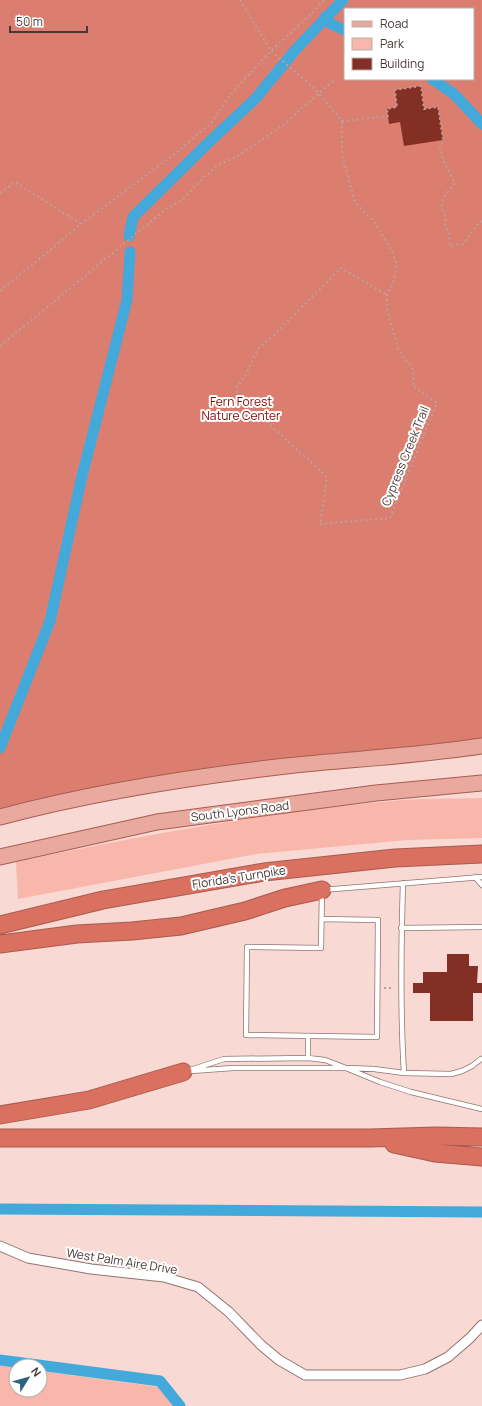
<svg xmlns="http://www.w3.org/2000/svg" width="482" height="1406" font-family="Manrope,sans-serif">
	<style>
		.green { fill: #f9b6aa }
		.forest { fill: #db7e6f; fill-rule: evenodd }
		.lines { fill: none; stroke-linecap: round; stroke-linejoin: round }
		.canal { stroke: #43a9da; stroke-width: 11 }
		.building { fill: #832f24 }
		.lane-casing { stroke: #91746f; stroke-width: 6 }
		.street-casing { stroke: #91746f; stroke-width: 11 }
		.primary-casing { stroke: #a65c51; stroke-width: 17 }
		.highway-casing { stroke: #a65c51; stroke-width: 19 }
		.path { stroke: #baa09c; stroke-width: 2; stroke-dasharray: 2 3; stroke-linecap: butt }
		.lane { stroke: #fff; stroke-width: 4.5 }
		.street { stroke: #fff; stroke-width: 9 }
		.primary { stroke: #e9a99f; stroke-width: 15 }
		.highway { stroke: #da705f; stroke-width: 17 }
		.labels { text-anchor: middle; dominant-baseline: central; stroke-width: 4; stroke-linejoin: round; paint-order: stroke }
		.park-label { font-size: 12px; fill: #7e0b02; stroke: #fff }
		.street-label { font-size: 12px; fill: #453836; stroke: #fff }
	</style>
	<rect width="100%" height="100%" fill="#f9d9d3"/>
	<!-- green -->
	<path class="green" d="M482 798V838L407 840 256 854 18 899 16 862C143 835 273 811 403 800 429 798 456 799 482 798Z
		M0 1365 16 1367V1390H40V1371L159 1387 174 1406H0Z"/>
	<!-- forest -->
	<path class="forest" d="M0 0H482V738L286 766 0 816ZM345 9H473V79H345Z"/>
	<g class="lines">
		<!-- canal -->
		<path class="canal" d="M325 17 331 24 345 30
			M432 79 454 94 482 124
			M129 236 133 217 207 144 255 99 297 48 343 0
			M0 748 50 621 82 476 127 300 130 252
			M0 1209 482 1212
			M0 1360 160 1381 180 1406"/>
	</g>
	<!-- building -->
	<path class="building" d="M421 86 424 109 438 107 443 140 404 146 400 122 389 124 387 109 397 107 395 90Z
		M447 954H469V966H478L477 983H482V993H473V1021H430V993H413V983H423V972H447Z"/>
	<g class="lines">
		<defs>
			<path id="lane" d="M475 877 482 885
				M403 883C401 946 400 1010 404 1073
				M322 919 378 920 377 1037 246 1035 247 947 321 948 322 890 482 877
				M401 928 482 927
				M308 1036V1058
				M187 1071 224 1059 308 1058 325 1060 346 1068 374 1069 404 1073 451 1074 462 1071 472 1066 481 1059
				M191 1071 233 1068H346L380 1082 411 1092 482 1109"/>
			<path id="street" d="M0 1246 28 1258 91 1269 164 1277 198 1287 229 1312 261 1345 279 1360 305 1375H400L425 1369 448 1357 470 1338 482 1325"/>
			<path id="primary" d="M0 817C93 792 190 777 286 766 351 759 417 756 482 746
				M0 857 157 822 376 793 482 783"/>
			<path id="highway" d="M0 925 103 900 264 872 395 858 482 854
				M0 944 77 934 132 931 181 926 245 911 285 898 322 890
				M0 1115 89 1100 183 1072
				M0 1138H370L436 1136 482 1137
				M394 1144 435 1153 482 1157"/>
		</defs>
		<!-- lane casing -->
		<use href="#lane" class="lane-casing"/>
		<!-- street casing -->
		<use href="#street" class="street-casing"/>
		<!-- primary casing -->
		<use href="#primary" class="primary-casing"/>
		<!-- highway casing -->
		<use href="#highway" class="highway-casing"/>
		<!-- path -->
		<path class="path" d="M240 0 271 51 315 89 342 121
			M342 121V149L345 166 355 202 375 223 392 251 397 265 393 283 387 295V309L398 349 412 368 414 377 413 386 437 403 390 518 320 524 327 477 258 414 251 402 238 396 236 388 246 375 254 356 259 348 271 338 341 268 387 295
			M342 121 388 116 387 109 397 107 395 90 421 86 424 109 438 107 443 140 440 147 443 160 455 183C450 190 440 198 442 208 444 215 447 218 445 226L449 233 450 246 463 244 477 225 482 221
			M0 193 15 182 81 224
			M0 291 42 257 81 224 182 148 212 122 230 95 271 51 311 14 324 0
			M0 346 166 209 182 200 204 177 217 166 239 155 282 126 334 80
			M384 988H394"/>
		<!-- lane -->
		<use href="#lane" class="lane"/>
		<!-- street -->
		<use href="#street" class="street"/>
		<!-- primary -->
		<use href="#primary" class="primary"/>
		<!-- highway -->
		<use href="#highway" class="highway"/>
	</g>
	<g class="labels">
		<!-- park labels -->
		<g class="park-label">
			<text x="241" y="401">Fern Forest<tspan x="241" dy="14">Nature Center</tspan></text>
		</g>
		<!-- street labels -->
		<g class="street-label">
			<text transform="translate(405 456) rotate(-68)">Cypress Creek Trail</text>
			<text transform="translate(240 811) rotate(-7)">South Lyons Road</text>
			<text transform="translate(239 877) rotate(-9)">Florida's Turnpike</text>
			<text transform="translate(122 1261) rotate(9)">West Palm Aire Drive</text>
		</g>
	</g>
	<!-- legend -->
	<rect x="344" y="8" width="130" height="72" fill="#ffffff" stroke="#b5afaf"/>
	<rect x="352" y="21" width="20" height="6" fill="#e9a99f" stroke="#b5afaf"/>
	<text x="380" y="28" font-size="12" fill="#453836">Road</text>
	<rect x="352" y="38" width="20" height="12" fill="#f9b6aa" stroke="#b5afaf"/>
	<text x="380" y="48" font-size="12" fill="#453836">Park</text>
	<rect x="352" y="58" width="20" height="12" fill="#832f24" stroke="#b5afaf"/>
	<text x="380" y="68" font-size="12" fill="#453836">Building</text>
	<!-- north arrow -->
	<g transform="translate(28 1378) rotate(53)"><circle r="19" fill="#ffffff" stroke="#b5afaf"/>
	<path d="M0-3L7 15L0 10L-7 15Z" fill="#2b627d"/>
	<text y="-6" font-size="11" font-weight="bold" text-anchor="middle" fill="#453836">N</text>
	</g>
	<!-- scale -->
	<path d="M10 26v6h77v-6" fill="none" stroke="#453836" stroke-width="2"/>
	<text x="16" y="26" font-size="12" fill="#453836" stroke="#ffffff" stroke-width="3" paint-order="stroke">50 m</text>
</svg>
